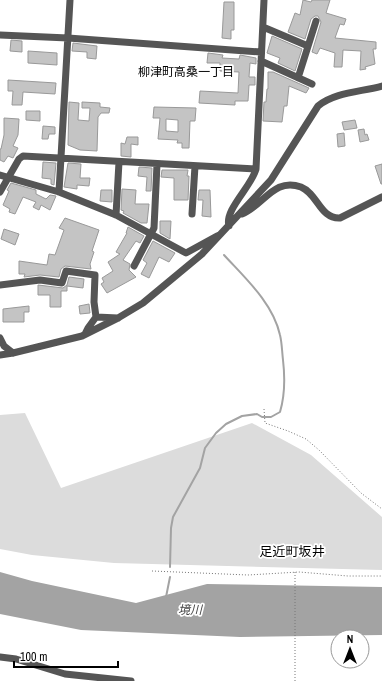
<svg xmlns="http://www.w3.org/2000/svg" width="382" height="681" font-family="'Archivo Narrow','Noto Sans JP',sans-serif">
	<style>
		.green { fill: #dcdcdc }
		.water { fill: #a3a3a3 }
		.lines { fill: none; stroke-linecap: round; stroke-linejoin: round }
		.stream { stroke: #a3a3a3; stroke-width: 2 }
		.building { fill: #c4c4c4; stroke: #999; fill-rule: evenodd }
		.path { stroke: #777; stroke-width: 1; stroke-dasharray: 1 2; stroke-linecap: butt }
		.street { stroke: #555; stroke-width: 7 }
		.labels { text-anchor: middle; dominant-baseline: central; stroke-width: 3.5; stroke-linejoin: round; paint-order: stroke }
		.neighbourhood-label { font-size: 12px; fill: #000; stroke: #fff }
		.water-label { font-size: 12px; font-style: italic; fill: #444; stroke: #fff }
		.quarter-label { font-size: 13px; fill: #000; stroke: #fff }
	</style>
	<rect width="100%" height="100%" fill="#fff"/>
	<!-- green -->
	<path class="green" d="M25 413 61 488 252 423 311 455 382 517V570L114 563 32 555 0 549V415Z"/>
	<!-- water -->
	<path class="water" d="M0 572 32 581 136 603 207 584 382 587V635L240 637 81 630 0 614Z"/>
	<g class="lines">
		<!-- stream -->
		<path class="stream" d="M170 567 171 528 173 517 200 468 205 448 216 433 226 424 242 416 257 414 262 417H271L280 412C285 395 285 377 283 360 282 352 282 343 280 335 273 303 245 278 224 255
			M166 597 170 577"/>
	</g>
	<!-- building -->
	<path class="building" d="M303 0 311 2 312 0H330L326 13 346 19 344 25 340 24 335 38 376 42V49H373L375 64 365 67 366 69 360 70 361 51 343 50 342 67H334L335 53 320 48 317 54 312 52 321 22 318 16H315L311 19 305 39 288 32 295 13 300 15Z
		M224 2H234V30H231V39L222 38Z
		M272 36 302 49 295 71 278 63 280 58 267 53Z
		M11 40 22 41V52L10 51Z
		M73 43 97 46 96 59 87 58V52L72 51Z
		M28 51 57 53V65L28 63Z
		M208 53 223 55 222 58 239 59 240 55 256 58V64L250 63 249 77H255V85H249L248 101H235V105L199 103 200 91 238 93 239 72 220 71V63H207Z
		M268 72H273L309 88 306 93 289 86 287 106H284L282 122 263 121 264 102H266L267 89H268Z
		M8 80 56 83 55 94 23 92 22 105H12L13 91H8Z
		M69 102 79 103 78 120 89 121 90 108H82V102L100 103V107L110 108 109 113H101L98 117 97 151 80 150 68 145Z
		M154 107 196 108 195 121H190L189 148H182V143H177L178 140 158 139 160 118H153ZM166 119 178 120V132L166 131Z
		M26 111H40V121L26 120Z
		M4 118 19 119 18 135 13 146 18 148 13 158 8 156 4 162 0 160V149H1L4 135Z
		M355 120 357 128 344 130 342 122Z
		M43 126 55 127V134H49L48 139H42Z
		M364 129 365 135 367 134 369 140 360 142 358 130Z
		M344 133 345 146 338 147 337 134Z
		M127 137H138V145L131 144V157L121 156V143L125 144Z
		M43 162 56 163 54 185 51 184V179L42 178Z
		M68 163 81 164 80 178H90L89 186 77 185V189L64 187Z
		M382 164V184H381L375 166Z
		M139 167 152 168 151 191H146L147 177 138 176Z
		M162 170H188L187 176H189L188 200H174V178L161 177Z
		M11 183 36 190V194L46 199 50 195 56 196 50 210 41 205 39 210 33 207 36 202 23 197 15 214 9 212 10 209 3 205 9 191 7 190Z
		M122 189 136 190 135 204H149L147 223H141L123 213 124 211 121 210Z
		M101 190H112V202L100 201Z
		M199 190H210L211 217 202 216 203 200H198Z
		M65 218 99 230 92 251 94 252 90 264 91 269 65 266 61 269 59 277 40 275 24 277 25 274H19V261L47 265 49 254 55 255 64 230 59 228Z
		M160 221H171L170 239 160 233Z
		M128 227 144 236 140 243 136 241 123 260 130 264 129 270 136 277 107 293 101 284 104 282 102 278 113 271 108 262 120 254 116 252 127 233H126Z
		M4 229 19 234 15 245 1 239Z
		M153 241 175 253 169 262 159 257 149 278 141 274 147 263 143 260Z
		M69 277 84 279 83 288 67 286V291H61V307H50V295H38V285L63 288 67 285Z
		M89 304 90 313 80 314 79 306Z
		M29 306V312H24V322H3V309Z"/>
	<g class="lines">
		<!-- path -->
		<path class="path" d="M264 409 265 423 288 431 306 439 319 450 361 493 382 509
			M152 571 248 575 299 572 348 576H382
			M295 572V681"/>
		<!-- street -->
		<path class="street" d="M263 27 308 46
			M0 35 68 38 261 52
			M261 61 312 84
			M298 78 316 21
			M0 175 59 192 116 215 186 253 217 236
			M0 192 19 159 23 156 256 169
			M59 192 70 0
			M192 214 195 166
			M242 214C264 205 274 177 301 187 318 194 320 219 340 218L382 197
			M116 215 119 162
			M229 226C224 210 252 186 256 169L264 0
			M134 266 154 228 157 164
			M0 285 40 280 62 283 66 271 95 275 94 302 96 317 118 318
			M85 334 88 328 96 317
			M0 338 4 346 13 353
			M0 355 13 353 82 336 118 318 143 303 202 254 271 180 318 106C335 92 361 92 382 86
			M0 657 16 659 65 674 131 681"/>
	</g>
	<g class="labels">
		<!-- neighbourhood labels -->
		<g class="neighbourhood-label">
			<text x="186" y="72">柳津町高桑一丁目</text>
		</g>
		<!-- water labels -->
		<g class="water-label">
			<text x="190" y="610">境川</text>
		</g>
		<!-- quarter labels -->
		<g class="quarter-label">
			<text x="292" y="551">足近町坂井</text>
		</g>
	</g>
	<!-- north arrow -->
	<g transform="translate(350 649)"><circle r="19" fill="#ffffff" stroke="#999999"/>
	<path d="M0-3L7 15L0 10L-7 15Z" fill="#000000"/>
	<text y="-6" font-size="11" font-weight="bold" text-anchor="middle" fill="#000000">N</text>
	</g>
	<!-- scale -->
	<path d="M14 661v6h104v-6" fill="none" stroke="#000000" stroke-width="2"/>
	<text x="20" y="661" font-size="12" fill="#000000" stroke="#ffffff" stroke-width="3" paint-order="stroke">100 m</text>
</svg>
